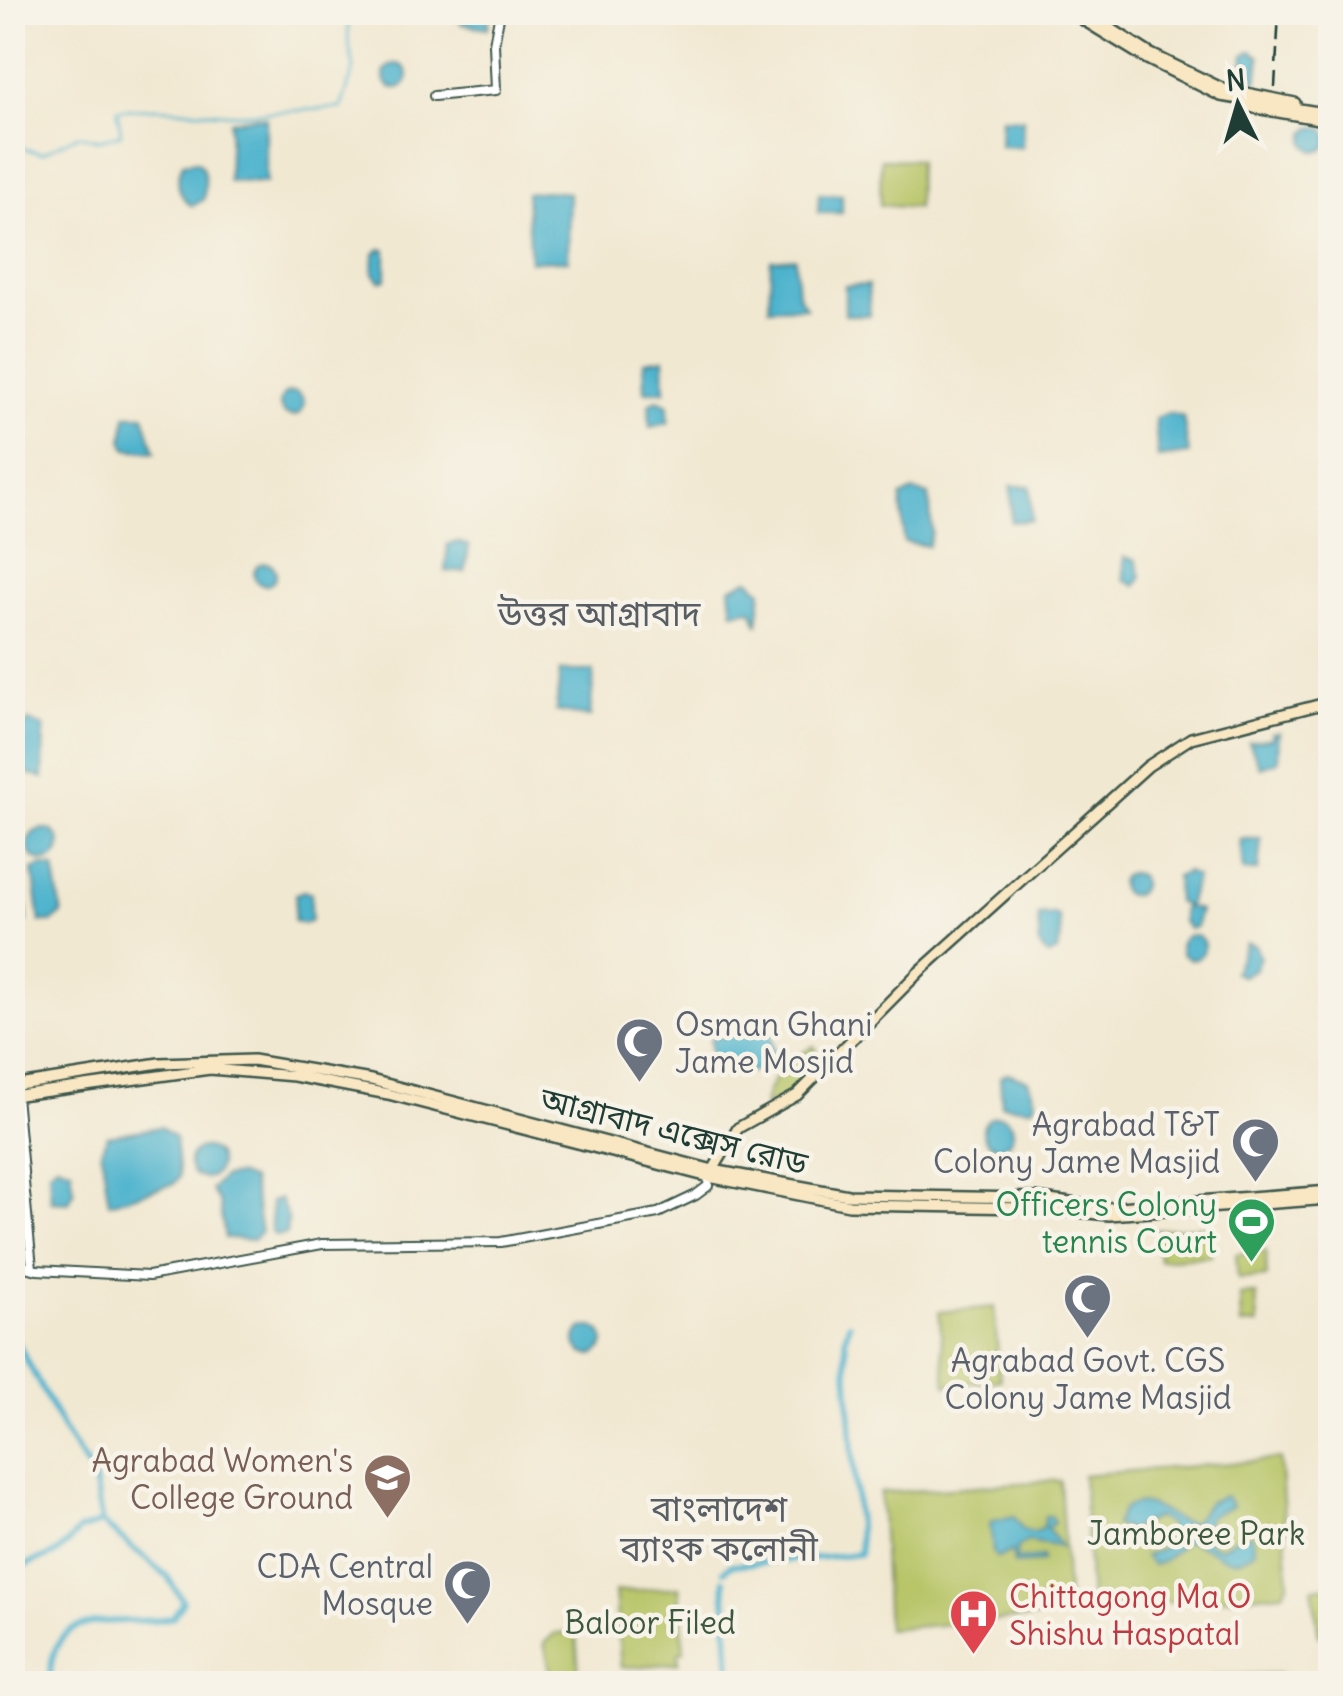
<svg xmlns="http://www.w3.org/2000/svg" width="1343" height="1696" font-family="Delius,'Noto Sans Bengali',sans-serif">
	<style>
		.green { fill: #b7c466; stroke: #6b804d; stroke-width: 2.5 }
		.water { fill: #4eb3cd; stroke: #367880; stroke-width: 2.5 }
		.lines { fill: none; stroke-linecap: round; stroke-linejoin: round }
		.stream { stroke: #4eb3cd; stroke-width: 2.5 }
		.canal { stroke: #4eb3cd; stroke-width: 6 }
		.tertiary-casing { stroke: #3e574c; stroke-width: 12 }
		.secondary-casing { stroke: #3e574c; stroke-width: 14 }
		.tertiary { stroke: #fff; stroke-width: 8 }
		.secondary { stroke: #f9e7c3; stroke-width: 9 }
		.rail { stroke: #1f3d34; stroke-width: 2.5; stroke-dasharray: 15 8; stroke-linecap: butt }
		.labels { text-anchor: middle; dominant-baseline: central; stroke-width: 9; stroke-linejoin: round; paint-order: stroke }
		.worship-label { font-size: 32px; fill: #5b616d; stroke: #f7f3e8; text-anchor: end }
		.street-label { font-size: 32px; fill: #1f3d34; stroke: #f7f3e8 }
		.leisure-label { font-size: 32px; fill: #27864d; stroke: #f7f3e8; text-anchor: end }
		.education-label { font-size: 32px; fill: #785e54; stroke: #f7f3e8; text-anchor: end }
		.park-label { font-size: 32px; fill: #3d583e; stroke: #f7f3e8 }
		.health-label { font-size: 32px; fill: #be3a42; stroke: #f7f3e8; text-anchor: start }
		.neighbourhood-label { font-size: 35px; fill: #595e64; stroke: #f7f3e8 }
	</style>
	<rect width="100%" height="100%" fill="#f7f3e8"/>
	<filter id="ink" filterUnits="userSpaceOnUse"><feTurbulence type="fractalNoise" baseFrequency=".01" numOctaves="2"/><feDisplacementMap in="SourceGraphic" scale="20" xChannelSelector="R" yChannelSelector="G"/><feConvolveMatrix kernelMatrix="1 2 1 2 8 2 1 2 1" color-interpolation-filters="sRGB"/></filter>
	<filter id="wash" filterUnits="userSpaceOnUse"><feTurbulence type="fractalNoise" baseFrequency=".0048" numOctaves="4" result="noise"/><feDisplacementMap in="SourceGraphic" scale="40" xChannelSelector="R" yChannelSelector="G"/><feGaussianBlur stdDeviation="2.25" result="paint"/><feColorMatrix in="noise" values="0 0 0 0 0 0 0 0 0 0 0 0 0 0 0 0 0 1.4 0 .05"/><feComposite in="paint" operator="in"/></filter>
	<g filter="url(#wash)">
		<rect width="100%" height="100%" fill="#f1e8d1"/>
		<!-- green -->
		<path class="green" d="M881 159 918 160 917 208 880 205Z
			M814 1046 823 1062 792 1092 764 1107C766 1080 790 1059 814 1046Z
			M1209 1226 1211 1256 1159 1260 1156 1230Z
			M1266 1251 1267 1277 1238 1279 1236 1254Z
			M1256 1294 1258 1324 1241 1325 1240 1295Z
			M994 1307 1000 1380 946 1385 939 1312Z
			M1280 1459 1289 1583 1282 1593 1095 1609 1090 1601 1083 1475Z
			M1047 1481H1060L1068 1615 887 1629 880 1493Z
			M1330 1586V1634L1319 1635 1312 1588Z
			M679 1587 684 1651 679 1652V1663L621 1668 615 1592Z
			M576 1633 579 1677 552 1679 544 1643 554 1634Z
			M1281 1674V1683H1211V1676Z"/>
		<!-- water -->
		<path class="water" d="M459 13H490L488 28 461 24Z
			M1252 51 1260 57 1257 81H1241L1244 55Z
			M384 76a12 12 0 1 1 24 0a12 12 0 1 1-24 0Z
			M256 117 266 118V183L228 181 230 121Z
			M1001 118 1023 119 1022 147 1000 146Z
			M1305 139a12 12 0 1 1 24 0a12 12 0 1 1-24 0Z
			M197 161C207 169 206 188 203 200L192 206C177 196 175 179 183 163Z
			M546 191 569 193 568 260 530 261 526 193Z
			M819 194 842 195V213H818Z
			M380 249 386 250V279L380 281 373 272 374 254Z
			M795 258 798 295 806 307 769 308 771 260Z
			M868 285 870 315H845V286Z
			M664 359 665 391H645L644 362Z
			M280 404a12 12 0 1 1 24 0a12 12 0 1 1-24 0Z
			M658 400 668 405V423L650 427 649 404Z
			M1169 413 1183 417 1189 454 1158 458 1155 418Z
			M126 415H144L155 452 127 449 123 442Z
			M1011 486H1030L1032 520 1011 522Z
			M913 491 929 495 932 532 928 546 904 542 901 497Z
			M457 542 469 546 465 572 445 571 448 544Z
			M1124 557 1136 560 1141 577 1136 586 1124 580Z
			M254 574a11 11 0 1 1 22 0a11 11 0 1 1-22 0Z
			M749 579 762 591 758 625 752 609 733 612 730 588Z
			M560 671H594L590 717 556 711Z
			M28 721 44 727 43 778 26 774 21 767 19 731Z
			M1279 732 1278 761 1260 767 1249 742 1273 738 1272 733Z
			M28 845a16 16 0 1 1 32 0a16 16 0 1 1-32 0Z
			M1240 839H1261L1258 871H1243Z
			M42 866 54 868 62 914 52 922H40L33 870Z
			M12 872 23 877 27 922 13 927Z
			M1186 872 1196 877 1188 907 1199 910 1196 927 1189 929 1182 921V909L1187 907 1177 902 1176 877Z
			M1120 884a11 11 0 1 1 22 0a11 11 0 1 1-22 0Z
			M303 891 311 893V920L304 924 294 921 296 894Z
			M1054 914 1059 918 1061 938 1057 952 1048 956 1040 946 1038 919V915Z
			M1180 947a12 12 0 1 1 24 0a12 12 0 1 1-24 0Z
			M1246 943 1255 945 1260 957 1255 969 1242 976 1234 972Z
			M771 1031 774 1068 713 1076 710 1038Z
			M1007 1073 1028 1080 1036 1103 1031 1108 1002 1105 1000 1077Z
			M983 1131a15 15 0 1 1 30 0a15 15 0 1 1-30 0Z
			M160 1127 175 1138 179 1177 174 1184 109 1203 101 1151 107 1136Z
			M189 1163a15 15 0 1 1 30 0a15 15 0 1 1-30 0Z
			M57 1164 71 1169 74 1191 69 1202 51 1201 49 1171Z
			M238 1175 251 1180 261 1231 253 1240 225 1238 219 1203 211 1190 223 1177Z
			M280 1199 288 1218 286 1234 276 1236 271 1231V1201Z
			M576 1341a14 14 0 1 1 28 0a14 14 0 1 1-28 0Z
			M1225 1496 1232 1506 1209 1516 1202 1531 1209 1543 1220 1548 1241 1535H1252L1255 1550C1231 1576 1210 1543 1185 1541L1163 1562 1153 1565 1144 1556 1168 1546 1170 1526 1157 1517 1129 1530 1115 1525 1123 1509C1154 1490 1166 1526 1194 1522L1208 1502Z
			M1014 1516 1023 1530 1036 1532 1044 1526 1045 1516H1051L1054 1523 1047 1528 1061 1547 1028 1541 1017 1548 1016 1560 1042 1557V1562L1014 1564 1012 1551 998 1558 993 1553 990 1522Z"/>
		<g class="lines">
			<!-- stream -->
			<path class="stream" d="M12 146 42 153 78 135 100 140 121 134 117 110 158 108 237 114 341 108 354 68 348 39 349 12"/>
			<!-- canal -->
			<path class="canal" d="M12 1332 64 1431 93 1475 102 1523
				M12 1570 57 1553 80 1530 102 1523 167 1576 183 1601 173 1617C123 1630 48 1598 50 1684
				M724 1571 731 1565 860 1554 845 1338 849 1324
				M724 1580 731 1684"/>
		</g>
	</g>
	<g filter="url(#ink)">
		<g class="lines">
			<defs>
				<path id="tertiary" d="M434 96 496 90 494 44 500 12
					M15 1085 32 1268
					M12 1263 37 1270 149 1276 322 1244 501 1242 658 1213 696 1195 708 1186 709 1177"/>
				<path id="secondary" d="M1070 12 1147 59 1221 96 1330 114
					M1085 12 1149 53 1236 95
					M1232 90 1295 103
					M1250 107 1330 121
					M12 1086 159 1063 253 1060 371 1080 713 1170 848 1195 1035 1198 1106 1208 1330 1191
					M12 1096 210 1069 294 1076 388 1094 709 1177 849 1205 1034 1208 1109 1215 1330 1199
					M713 1170 738 1128 797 1095 919 972 1148 766 1191 738 1330 702"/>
			</defs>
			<!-- tertiary casing -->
			<use href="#tertiary" class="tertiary-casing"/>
			<!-- secondary casing -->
			<use href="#secondary" class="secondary-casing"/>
			<!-- tertiary -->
			<use href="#tertiary" class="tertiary"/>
			<!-- secondary -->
			<use href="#secondary" class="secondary"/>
			<!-- rail -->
			<path class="rail" d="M1275 87 1279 12"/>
		</g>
	</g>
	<!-- icons -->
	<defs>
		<symbol id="mosque-pin" viewBox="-11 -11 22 30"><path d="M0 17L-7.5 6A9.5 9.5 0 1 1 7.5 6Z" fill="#6b7280" stroke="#f7f3e8"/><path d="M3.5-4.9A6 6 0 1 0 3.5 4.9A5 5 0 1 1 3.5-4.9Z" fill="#fff"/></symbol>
		<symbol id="stadium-pin" viewBox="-11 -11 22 30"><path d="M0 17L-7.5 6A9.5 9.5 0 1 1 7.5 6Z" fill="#2e9e5b" stroke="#f7f3e8"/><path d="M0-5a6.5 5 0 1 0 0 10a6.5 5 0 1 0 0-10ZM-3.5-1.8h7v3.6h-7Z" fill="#fff"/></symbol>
		<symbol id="university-pin" viewBox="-11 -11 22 30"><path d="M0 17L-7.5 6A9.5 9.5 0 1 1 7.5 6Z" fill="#8d6e63" stroke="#f7f3e8"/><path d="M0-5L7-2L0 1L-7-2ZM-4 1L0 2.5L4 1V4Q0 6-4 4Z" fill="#fff"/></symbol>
		<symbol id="hospital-pin" viewBox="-11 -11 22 30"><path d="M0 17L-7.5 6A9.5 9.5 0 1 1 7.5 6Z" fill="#e0444e" stroke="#f7f3e8"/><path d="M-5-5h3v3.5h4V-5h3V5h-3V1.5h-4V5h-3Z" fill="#fff"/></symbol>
	</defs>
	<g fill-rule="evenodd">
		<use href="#mosque-pin" x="612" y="1014" width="55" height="75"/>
		<use href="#mosque-pin" x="1228" y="1114" width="55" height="75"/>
		<use href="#stadium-pin" x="1224" y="1194" width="55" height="75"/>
		<use href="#mosque-pin" x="1060" y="1270" width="55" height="75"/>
		<use href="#university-pin" x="360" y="1450" width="55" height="75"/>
		<use href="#mosque-pin" x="440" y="1556" width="55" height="75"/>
		<use href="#hospital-pin" x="946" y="1586" width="55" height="75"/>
	</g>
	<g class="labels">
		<!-- worship labels -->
		<g class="worship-label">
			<text x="675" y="1024" text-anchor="start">Osman Ghani<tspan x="675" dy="37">Jame Mosjid</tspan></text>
			<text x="1220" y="1124">Agrabad T&amp;T<tspan x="1220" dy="37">Colony Jame Masjid</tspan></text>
			<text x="1088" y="1360" text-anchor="middle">Agrabad Govt. CGS<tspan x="1088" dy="37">Colony Jame Masjid</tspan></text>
			<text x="433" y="1566">CDA Central<tspan x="433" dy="37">Mosque</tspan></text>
		</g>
		<!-- street labels -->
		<g class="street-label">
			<text transform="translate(674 1131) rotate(14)">আগ্রাবাদ এক্সেস রোড</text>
		</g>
		<!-- leisure labels -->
		<g class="leisure-label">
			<text x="1217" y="1204">Officers Colony<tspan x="1217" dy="37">tennis Court</tspan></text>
		</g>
		<!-- education labels -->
		<g class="education-label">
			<text x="353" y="1460">Agrabad Women's<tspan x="353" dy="37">College Ground</tspan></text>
		</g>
		<!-- park labels -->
		<g class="park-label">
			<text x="1196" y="1533">Jamboree Park</text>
			<text x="650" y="1622">Baloor Filed</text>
		</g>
		<!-- health labels -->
		<g class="health-label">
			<text x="1009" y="1596">Chittagong Ma O<tspan x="1009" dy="37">Shishu Haspatal</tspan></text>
		</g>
		<!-- neighbourhood labels -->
		<g class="neighbourhood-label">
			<text x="599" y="613">উত্তর আগ্রাবাদ</text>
			<text x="719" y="1508">বাংলাদেশ<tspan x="719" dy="40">ব্যাংক কলোনী</tspan></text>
		</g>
	</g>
	<!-- margin -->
	<rect width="1343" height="1696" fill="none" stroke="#f7f3e8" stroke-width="50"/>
	<!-- north arrow -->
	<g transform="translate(1238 105) rotate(355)" stroke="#f7f3e8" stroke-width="8" paint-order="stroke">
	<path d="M0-8L18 38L0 25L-18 38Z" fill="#1f3d34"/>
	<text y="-15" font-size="28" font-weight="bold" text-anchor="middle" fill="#1f3d34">N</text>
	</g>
</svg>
